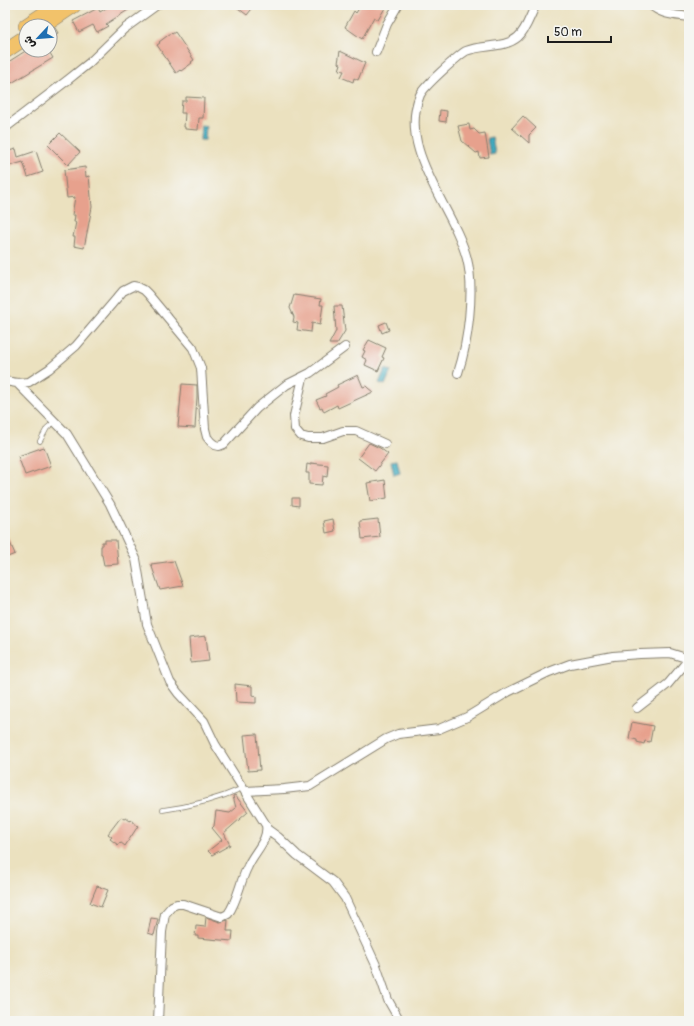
<svg xmlns="http://www.w3.org/2000/svg" width="694" height="1026" font-family="Pangolin,'Playpen Sans Arabic',sans-serif">
	<style>
		.water { fill: #3fabbf; stroke: #2e646e }
		.building { fill: #e7a18d }
		.lines { fill: none; stroke-linecap: round; stroke-linejoin: round }
		.lane-casing { stroke: #847e6e; stroke-width: 5.5 }
		.street-casing { stroke: #847e6e; stroke-width: 10 }
		.highway-casing { stroke: #847e6e; stroke-width: 16 }
		.lane { stroke: #fff; stroke-width: 4 }
		.street { stroke: #fff; stroke-width: 8 }
		.highway { stroke: #f2c26a; stroke-width: 15 }
	</style>
	<rect width="100%" height="100%" fill="#f6f6f2"/>
	<filter id="ink" filterUnits="userSpaceOnUse"><feTurbulence type="fractalNoise" baseFrequency=".025" numOctaves="2"/><feDisplacementMap in="SourceGraphic" scale="8" xChannelSelector="R" yChannelSelector="G"/><feConvolveMatrix kernelMatrix="1 2 1 2 8 2 1 2 1" color-interpolation-filters="sRGB"/></filter>
	<filter id="wash" filterUnits="userSpaceOnUse"><feTurbulence type="fractalNoise" baseFrequency=".012" numOctaves="4" result="noise"/><feDisplacementMap in="SourceGraphic" scale="16" xChannelSelector="R" yChannelSelector="G"/><feGaussianBlur stdDeviation="0.9" result="paint"/><feColorMatrix in="noise" values="0 0 0 0 0 0 0 0 0 0 0 0 0 0 0 0 0 1.4 0 .05"/><feComposite in="paint" operator="in"/></filter>
	<g filter="url(#wash)">
		<rect width="100%" height="100%" fill="#ebe1bf"/>
		<!-- water -->
		<path class="water" d="M201 125 206 126 205 140H200Z
			M492 137 495 154 490 155 487 138Z
			M385 369 391 371 385 385 379 383Z
			M397 460 400 473 394 475 391 461Z"/>
		<g id="blocks">
			<!-- building -->
			<path class="building" d="M111 5H136L106 24 108 26 97 32 93 25 79 32 73 21 98 8 100 12Z
				M234 5H255L247 15Z
				M361 5H381L385 8 378 20 374 17 362 39 345 27 354 11 356 13Z
				M55 28 58 33 50 38V30Z
				M175 32 194 60 191 62 192 63 181 71 180 70 176 73 157 45 160 43 159 42 171 33 172 34Z
				M27 50H48L53 58 5 87V64Z
				M340 51 365 63 358 80 354 78 353 82 341 77 344 71 339 70 341 64 338 63Z
				M186 97 204 98 203 118H199L198 130 185 129V127H184L185 113H181L182 101H186Z
				M440 110 447 111 446 122 439 121Z
				M523 116 536 128 529 135V143L512 128Z
				M469 124 470 130 474 129 479 134 485 133 489 157 480 158 479 152 476 153 462 141 458 126Z
				M60 133 80 152 68 165 48 145Z
				M16 149 18 157 36 151 43 172 28 177 23 162 6 167 5 152Z
				M85 167 86 177 89 176 92 207 84 248 74 246 75 237H73L76 222H74L75 215H72L75 197 67 198 64 170Z
				M294 295 321 299 320 305H323L320 325 312 323 311 332 297 330 298 323 293 322 294 317 290 308Z
				M334 306H342L345 331 337 344H329L336 331Z
				M386 322 389 330 382 333 379 325Z
				M369 340 386 348 382 357 384 358 378 371 365 365 367 360 362 357 365 351 363 350Z
				M358 375 363 387 366 386 368 388 373 392 338 408 337 405 324 412 322 407 320 408 316 400 326 396 325 394 338 387 337 385Z
				M182 384 197 385V396L195 428 178 427Z
				M369 443 380 448 388 454 375 471 358 458Z
				M44 447 51 466 25 475 18 456Z
				M311 463 328 465 327 477 323 476 322 485 309 484V473H306L307 464 311 465Z
				M385 480 387 498 370 501 367 483Z
				M292 498H299V506L292 505Z
				M333 519 335 531 326 533 324 521Z
				M378 519 380 537 362 539 360 521Z
				M5 531 15 554 5 558Z
				M105 540H116L118 564 104 565 102 555H101V546H102V542H105Z
				M174 561 183 586 160 590 151 564Z
				M206 636 209 661 191 663 189 638Z
				M235 684 252 686V695L256 696V703L236 702Z
				M632 722 653 726 650 742 645 741 644 744 637 742V740L629 738Z
				M257 734 260 770 248 771 244 735Z
				M235 795 248 812 224 833 230 845 212 855 208 851 222 840 212 828 214 826 216 811 230 813 236 808 233 796Z
				M121 817 124 819 126 818 130 821 131 820 138 826 125 846 120 842 118 845 110 839 112 837 108 834Z
				M97 886 108 890 101 907 90 903Z
				M206 917 220 922 228 920 227 931H233L232 941 198 938V936H195L196 926 205 927Z
				M151 918 158 919 154 935 148 933Z"/>
		</g>
	</g>
	<g filter="url(#ink)">
		<use href="#blocks" fill-opacity="0" stroke="#847e6e" stroke-width="1"/>
		<g class="lines">
			<defs>
				<path id="lane" d="M40 441 47 428 54 422
					M163 810C193 806 216 800 243 788"/>
				<path id="street" d="M651 5C661 15 676 15 689 17
					M376 52 387 24 398 5
					M5 128 69 79 89 63 124 29 157 5
					M458 373C468 343 475 290 467 259 454 208 397 150 420 95 424 86 458 56 466 51 483 44 504 49 518 37 527 29 530 15 536 5
					M303 378 294 416 295 429 301 436 308 438H323L343 431H356L385 444
					M5 381 17 383 29 382 49 369 76 346 123 291 133 286 138 287 144 290 148 294 193 348 201 368 205 429 207 437 211 442 215 445 219 446 224 444 257 408 286 385 310 373 345 347
					M17 383 67 434 110 504 136 559 147 624 170 682 178 693 204 721 215 744 266 825C269 840 254 852 248 866 240 881 238 900 228 914L222 917 183 904H177L172 906 165 914 162 932 158 1021
					M637 708 668 684 689 659
					M245 791 284 789 310 786 386 739 398 734 439 729 467 717 508 692 549 672 570 664 613 656 640 654 670 653 689 659
					M267 829 278 837 297 855 333 882 345 898 376 965 388 1000 400 1021"/>
				<path id="highway" d="M50 21 74 5
					M26 26 58 5
					M5 51 26 37"/>
			</defs>
			<!-- lane casing -->
			<use href="#lane" class="lane-casing"/>
			<!-- street casing -->
			<use href="#street" class="street-casing"/>
			<!-- highway casing -->
			<use href="#highway" class="highway-casing"/>
			<!-- lane -->
			<use href="#lane" class="lane"/>
			<!-- street -->
			<use href="#street" class="street"/>
			<!-- highway -->
			<use href="#highway" class="highway"/>
		</g>
	</g>
	<!-- margin -->
	<rect width="694" height="1026" fill="none" stroke="#f6f6f2" stroke-width="20"/>
	<!-- north arrow -->
	<g transform="translate(38 38) rotate(244)"><circle r="19" fill="#f6f6f2" stroke="#9f9f9c"/>
	<path d="M0-3L7 15L0 10L-7 15Z" fill="#1f6fb2"/>
	<text y="-6" font-size="11" font-weight="bold" text-anchor="middle" fill="#1c1c1c">ش</text>
	</g>
	<!-- scale -->
	<path d="M548 36v6h63v-6" fill="none" stroke="#1c1c1c" stroke-width="2"/>
	<text x="554" y="36" font-size="12" fill="#1c1c1c" stroke="#f6f6f2" stroke-width="3" paint-order="stroke">50 m</text>
</svg>
